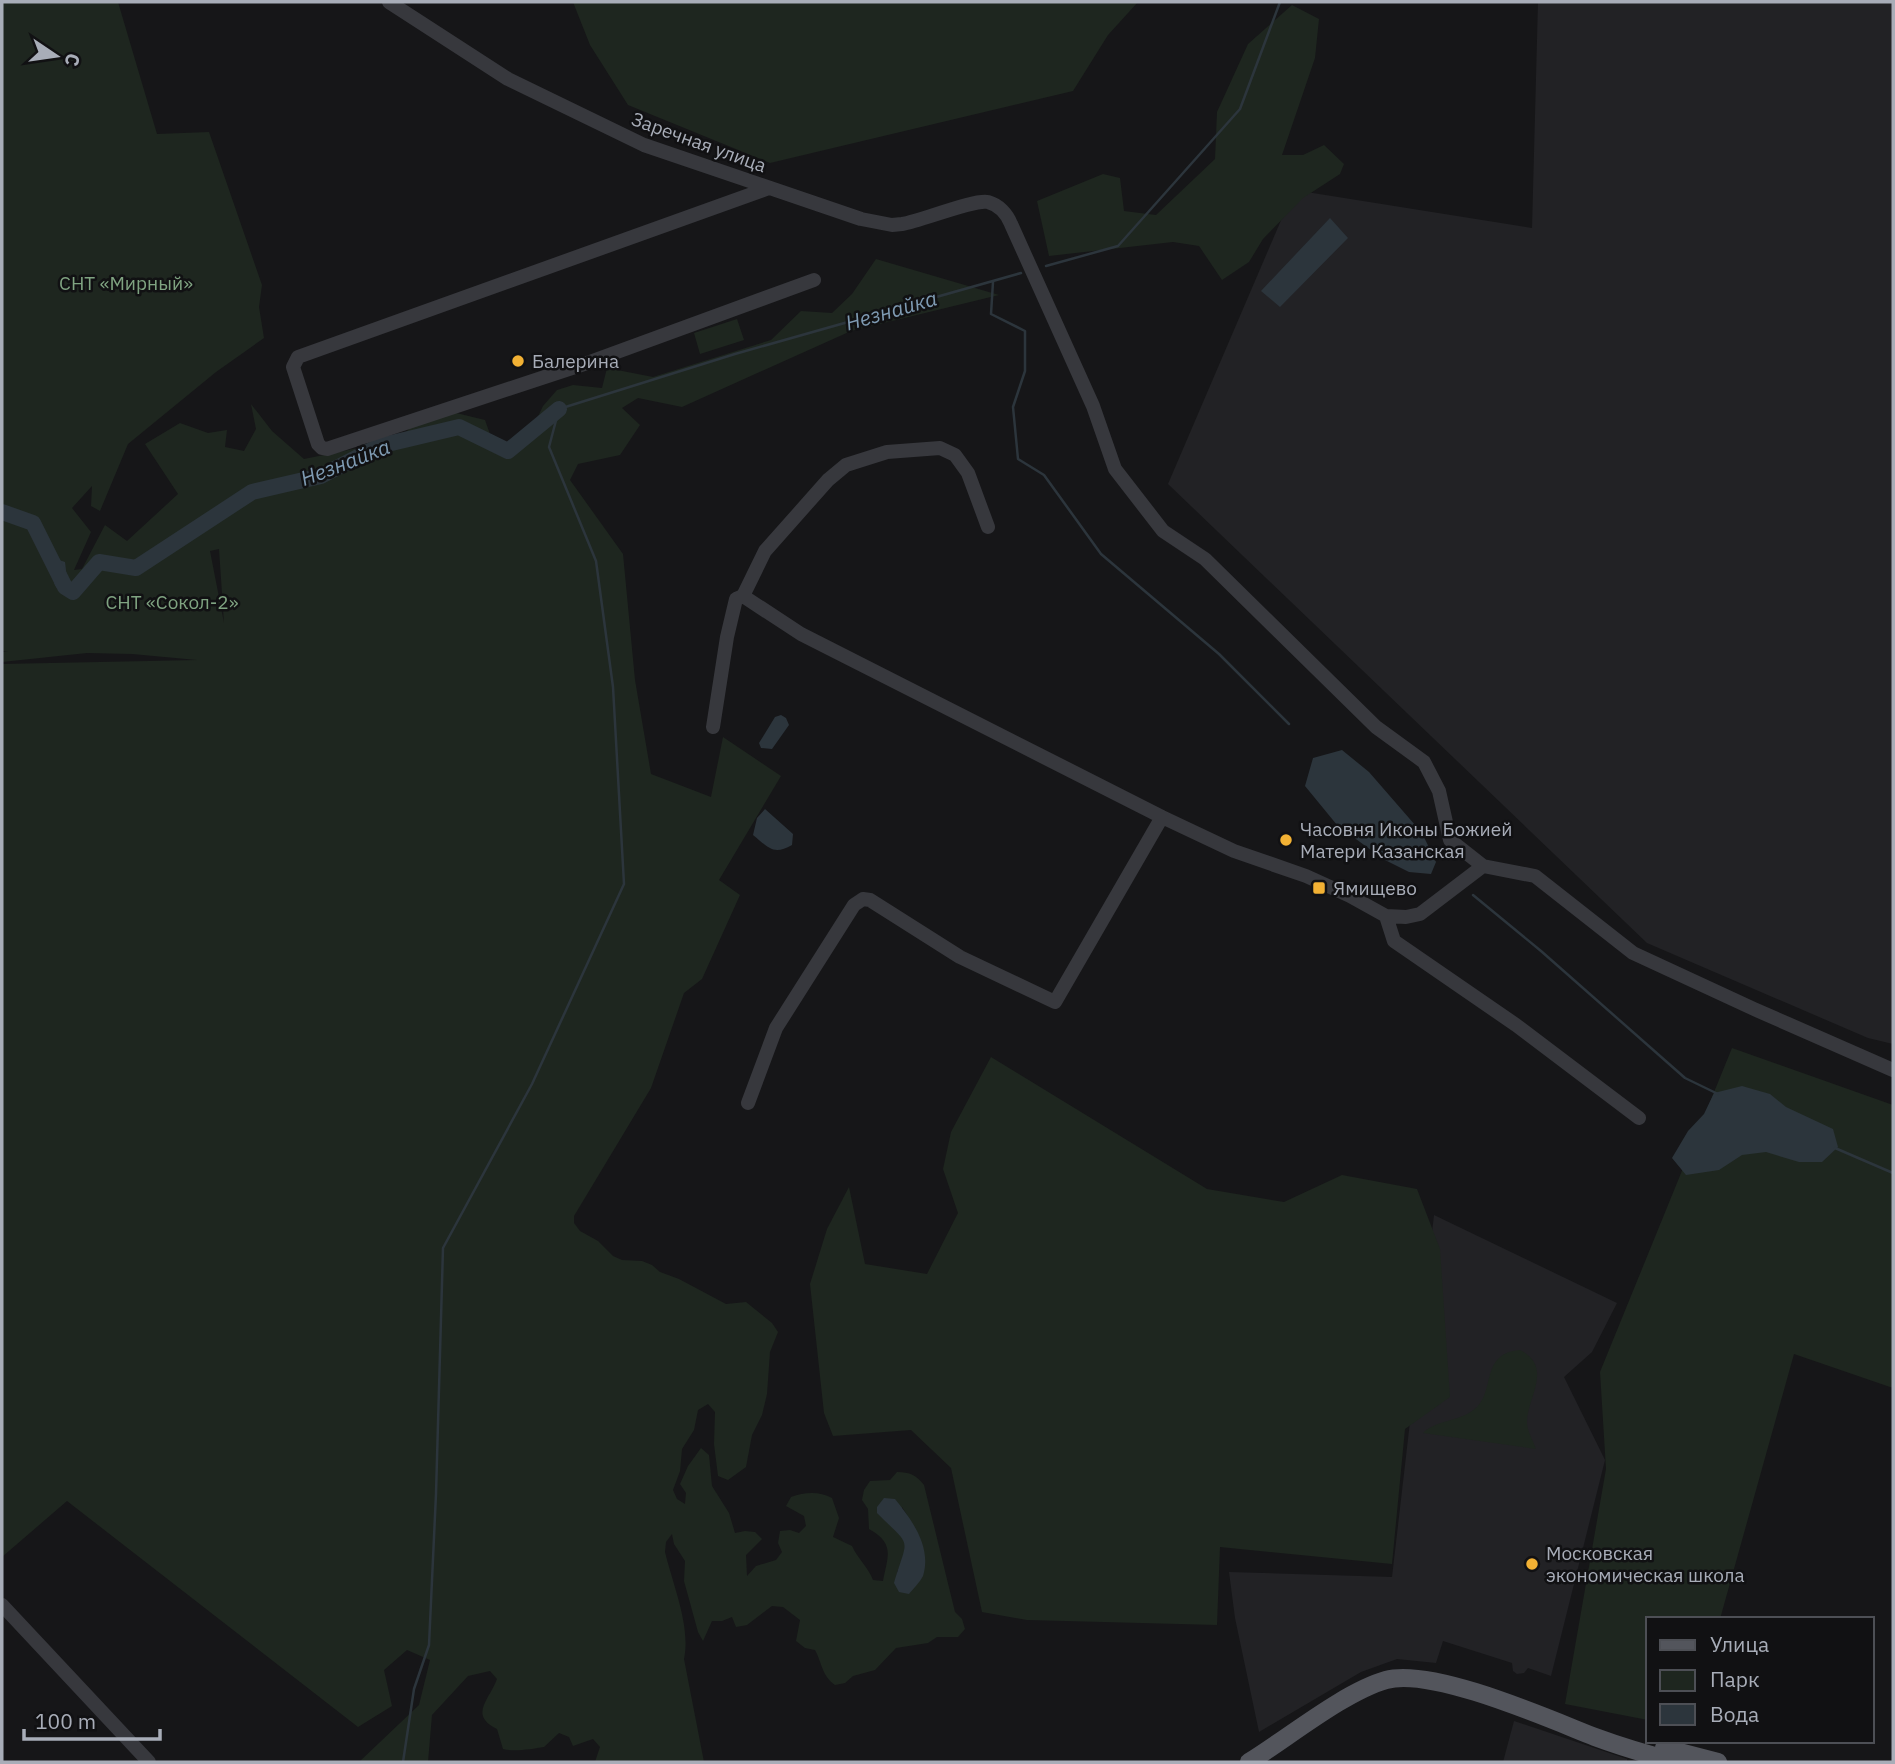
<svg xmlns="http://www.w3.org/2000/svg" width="1895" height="1764" font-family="'IBM Plex Sans',sans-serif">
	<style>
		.built { fill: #222225 }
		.green { fill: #1e261f; fill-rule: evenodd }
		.water { fill: #2c353c }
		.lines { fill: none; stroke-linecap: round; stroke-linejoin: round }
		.stream { stroke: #2c353c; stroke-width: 2.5 }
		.river { stroke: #2c353c; stroke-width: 16 }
		.minor { stroke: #37383d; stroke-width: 14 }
		.major { stroke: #53555c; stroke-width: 18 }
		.poi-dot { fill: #f2b134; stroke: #111113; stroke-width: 2.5 }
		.labels { text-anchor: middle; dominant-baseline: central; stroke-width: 5; stroke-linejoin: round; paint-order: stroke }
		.street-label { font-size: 19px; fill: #a8adb8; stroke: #111113 }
		.park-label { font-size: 19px; fill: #7fa381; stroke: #111113 }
		.poi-label { font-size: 19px; fill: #a8adb8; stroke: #111113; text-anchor: start }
		.water-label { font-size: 21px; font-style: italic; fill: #7f9bb3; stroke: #111113 }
	</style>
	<rect width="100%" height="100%" fill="#161618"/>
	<!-- built -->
	<path class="built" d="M1538 2H1893V1044L1868 1038 1647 943 1168 484 1294 190 1532 228Z
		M1434 1215 1617 1303 1592 1352 1564 1377 1605 1460 1551 1676 1528 1668 1524 1673 1517 1674 1513 1671 1512 1663 1443 1641 1436 1663 1397 1659 1361 1672 1259 1732 1235 1618 1229 1572 1392 1577Z
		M1514 1721 1627 1759V1762H1503Z"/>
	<!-- green -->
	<path class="green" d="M2 2H118L157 134 209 132 262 285 259 307 264 338 216 372 128 444 100 511 91 506 92 486 72 508 91 532 74 570 82 569 105 525 127 541 178 494 145 444 180 423 208 433 227 430 225 447 244 451 256 429 251 404 272 431 304 459 398 440 419 419 448 411 485 420 496 451 534 425 543 406 557 390 573 385 602 388 607 368 653 377 771 340 801 311 832 313 852 294 876 259 999 295 851 331 682 407 638 398 622 408 640 425 620 455 578 464 570 480 623 554 635 680 651 774 711 797 723 737 781 776 719 880 740 895 702 979 684 993 651 1088 574 1216V1223L580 1231 598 1241 613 1256 622 1260 642 1261 652 1265 660 1272 679 1279 726 1304 746 1302 772 1323 778 1332 770 1352 767 1394 762 1415 752 1435 746 1467 728 1480 718 1476 714 1444 715 1412 708 1404 698 1410 694 1430 682 1449 680 1471 673 1490 677 1499 685 1504 686 1493 680 1484 688 1466 701 1448 709 1455 712 1486 729 1513 735 1533 745 1531 755 1532 762 1539 746 1555 747 1576 756 1566 776 1560 782 1552 778 1543 780 1531 790 1530 799 1533 806 1526 804 1516 786 1506 791 1497C805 1492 819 1491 832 1498L839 1518 833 1537 852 1546C858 1559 868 1567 873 1580L883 1581C888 1555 895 1544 869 1529L868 1509 862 1500 864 1490 870 1481 890 1480 897 1472C910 1472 916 1475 924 1485L955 1612 962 1619 965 1629 958 1637H937L928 1643 896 1648 875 1670 853 1676 845 1683 835 1685C822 1676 822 1663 815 1650L805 1648 796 1641 800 1620 783 1607 772 1606 747 1625 736 1627 732 1617 722 1621H712L703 1641 698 1632 684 1581 685 1561 674 1544 672 1534 666 1542 665 1552C673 1585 691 1627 684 1659L704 1762H595L600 1747 593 1739 573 1746 569 1737 559 1733 544 1747C532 1749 514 1752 503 1749L497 1729C468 1715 490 1699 497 1679L490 1671 468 1676 432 1715 428 1762H359L419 1705 430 1660 407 1650 384 1670 392 1706 358 1727 67 1501 2 1557V664L197 660 132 654 87 653 2 662V652L8 651H2ZM219 549 224 623 210 551ZM902 1507 907 1515 909 1594 897 1572 905 1553V1543L901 1534Z
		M573 2H1138L1108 35 1073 91 770 163 628 105 590 45Z
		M1292 5 1319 19 1315 58 1282 155H1303L1324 145 1344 164 1340 174 1303 198 1263 239 1249 262 1222 280 1199 246 1173 242 1049 256 1037 201 1103 174 1120 178 1124 211 1156 215 1215 159 1217 112 1248 44Z
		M737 319 744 340 700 354 694 333Z
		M1732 1048 1893 1105V1388L1794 1354 1720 1619H1648V1720L1565 1704 1606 1469 1600 1372Z
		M991 1057 1207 1189 1284 1202 1342 1175 1417 1189 1440 1249 1450 1397 1405 1429 1392 1564 1220 1547 1217 1625 1027 1620 982 1612 951 1468 911 1430 833 1436 824 1413 810 1284 827 1229 849 1187 865 1264 927 1274 958 1213 943 1169 951 1132Z
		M1520 1350C1554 1367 1527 1398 1527 1422 1527 1431 1533 1440 1536 1449L1423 1433C1437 1419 1462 1422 1477 1407 1495 1389 1481 1353 1520 1350Z"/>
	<!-- water -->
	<path class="water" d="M1330 218 1348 238 1280 307 1261 291Z
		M2 511 34 521 32 527 2 519Z
		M50 549 56 559 65 562 68 587 64 593C54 588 52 582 55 572L46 552Z
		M781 715 786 718 789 725 772 749 761 748 759 743 775 717Z
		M1342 750 1369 772 1422 833 1436 862 1431 874 1409 872 1383 859 1337 825 1305 786 1313 758Z
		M765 809 793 834 792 845C773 856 768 847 753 835L757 818Z
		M1742 1086 1770 1094 1786 1107 1833 1129 1838 1147 1822 1162H1799L1766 1152 1742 1155 1719 1170 1686 1175 1672 1158 1688 1131 1704 1114 1714 1093Z
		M884 1498 895 1499C912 1520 932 1547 923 1576 920 1582 913 1589 909 1594L899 1592 894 1583C908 1535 913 1549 877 1513V1507Z"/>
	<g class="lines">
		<!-- stream -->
		<path class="stream" d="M1046 266 1118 246 1240 109 1280 2
			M993 282 991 314 1025 331V371L1013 407 1018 459 1044 475 1101 554 1219 654 1289 724
			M1473 895 1541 951 1685 1078 1718 1094
			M1835 1148 1893 1173
			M403 1762 414 1689 429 1645 436 1494 443 1248 532 1084 624 884 613 687 596 561 549 447 559 409 735 354 1021 273"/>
		<!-- river -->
		<path class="river" d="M2 512 33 523 65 587 73 592 99 562 136 568 252 492 321 476 379 446 459 427 508 451 559 409"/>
		<!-- minor -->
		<path class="minor" d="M389 2 508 79 644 145 861 219 892 225 902 224C921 221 974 199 988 202 999 205 1007 214 1011 224L1093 406 1115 469 1163 531 1205 559 1376 727 1424 762 1439 791 1450 840 1483 866 1535 876 1633 953 1754 1009 1893 1070
			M769 188 298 357 293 367 318 444 322 448 327 449 587 363 814 280
			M743 596 801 634 1162 817 1234 851 1306 876 1350 896 1386 916 1406 917 1420 914 1483 866
			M713 727 727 637 736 599 743 596 765 551 828 480 846 465 887 452 940 448 955 455 968 473 988 527
			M1386 916 1394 941 1516 1025 1639 1118
			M748 1103 776 1028 854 905 863 899 870 900 960 957 1055 1002 1162 817
			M2 1605 149 1762"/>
		<!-- major -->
		<path class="major" d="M1664 1748 1718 1762
			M1249 1762C1288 1738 1344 1692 1386 1680 1432 1667 1549 1719 1595 1737 1622 1747 1649 1755 1677 1762"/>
	</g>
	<!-- markers -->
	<g class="poi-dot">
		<circle cx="518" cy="361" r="7"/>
		<circle cx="1286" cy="840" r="7"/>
		<rect x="1312" y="881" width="14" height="14" rx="3.5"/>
		<circle cx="1532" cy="1564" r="7"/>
	</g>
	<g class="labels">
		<!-- street labels -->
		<g class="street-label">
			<text transform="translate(699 142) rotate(20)">Заречная улица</text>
		</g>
		<!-- park labels -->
		<g class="park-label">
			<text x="126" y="283">СНТ «Мирный»</text>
			<text x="172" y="602">СНТ «Сокол-2»</text>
		</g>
		<!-- poi labels -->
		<g class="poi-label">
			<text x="532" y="361">Балерина</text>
			<text x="1300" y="829">Часовня Иконы Божией<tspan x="1300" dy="22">Матери Казанская</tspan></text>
			<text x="1333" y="888">Ямищево</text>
			<text x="1546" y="1553">Московская<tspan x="1546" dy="22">экономическая школа</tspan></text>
		</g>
		<!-- water labels -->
		<g class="water-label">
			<text transform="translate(891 310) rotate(-16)">Незнайка</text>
			<text transform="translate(345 462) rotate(-21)">Незнайка</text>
		</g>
	</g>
	<!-- border -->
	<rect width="1895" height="1764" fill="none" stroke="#a8adb8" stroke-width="7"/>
	<!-- legend -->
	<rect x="1646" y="1617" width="228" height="126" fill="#111113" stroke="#4d4f55" stroke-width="2"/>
	<rect x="1660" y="1640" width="35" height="10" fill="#53555c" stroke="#4d4f55" stroke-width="2"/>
	<text x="1710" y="1652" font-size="21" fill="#a8adb8">Улица</text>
	<rect x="1660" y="1670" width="35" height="21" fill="#1e261f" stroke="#4d4f55" stroke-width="2"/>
	<text x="1710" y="1687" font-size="21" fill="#a8adb8">Парк</text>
	<rect x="1660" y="1704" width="35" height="21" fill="#2c353c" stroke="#4d4f55" stroke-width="2"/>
	<text x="1710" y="1722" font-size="21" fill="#a8adb8">Вода</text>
	<!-- north arrow -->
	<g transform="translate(56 56) rotate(103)" stroke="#111113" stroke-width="5" paint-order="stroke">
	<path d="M0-5L12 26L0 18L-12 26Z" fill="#a8adb8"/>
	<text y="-10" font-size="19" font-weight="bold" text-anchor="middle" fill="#a8adb8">С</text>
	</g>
	<!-- scale -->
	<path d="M24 1729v10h136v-10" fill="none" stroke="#a8adb8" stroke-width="3.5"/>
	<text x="35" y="1729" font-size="21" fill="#a8adb8" stroke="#111113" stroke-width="5" paint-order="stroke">100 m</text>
</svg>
